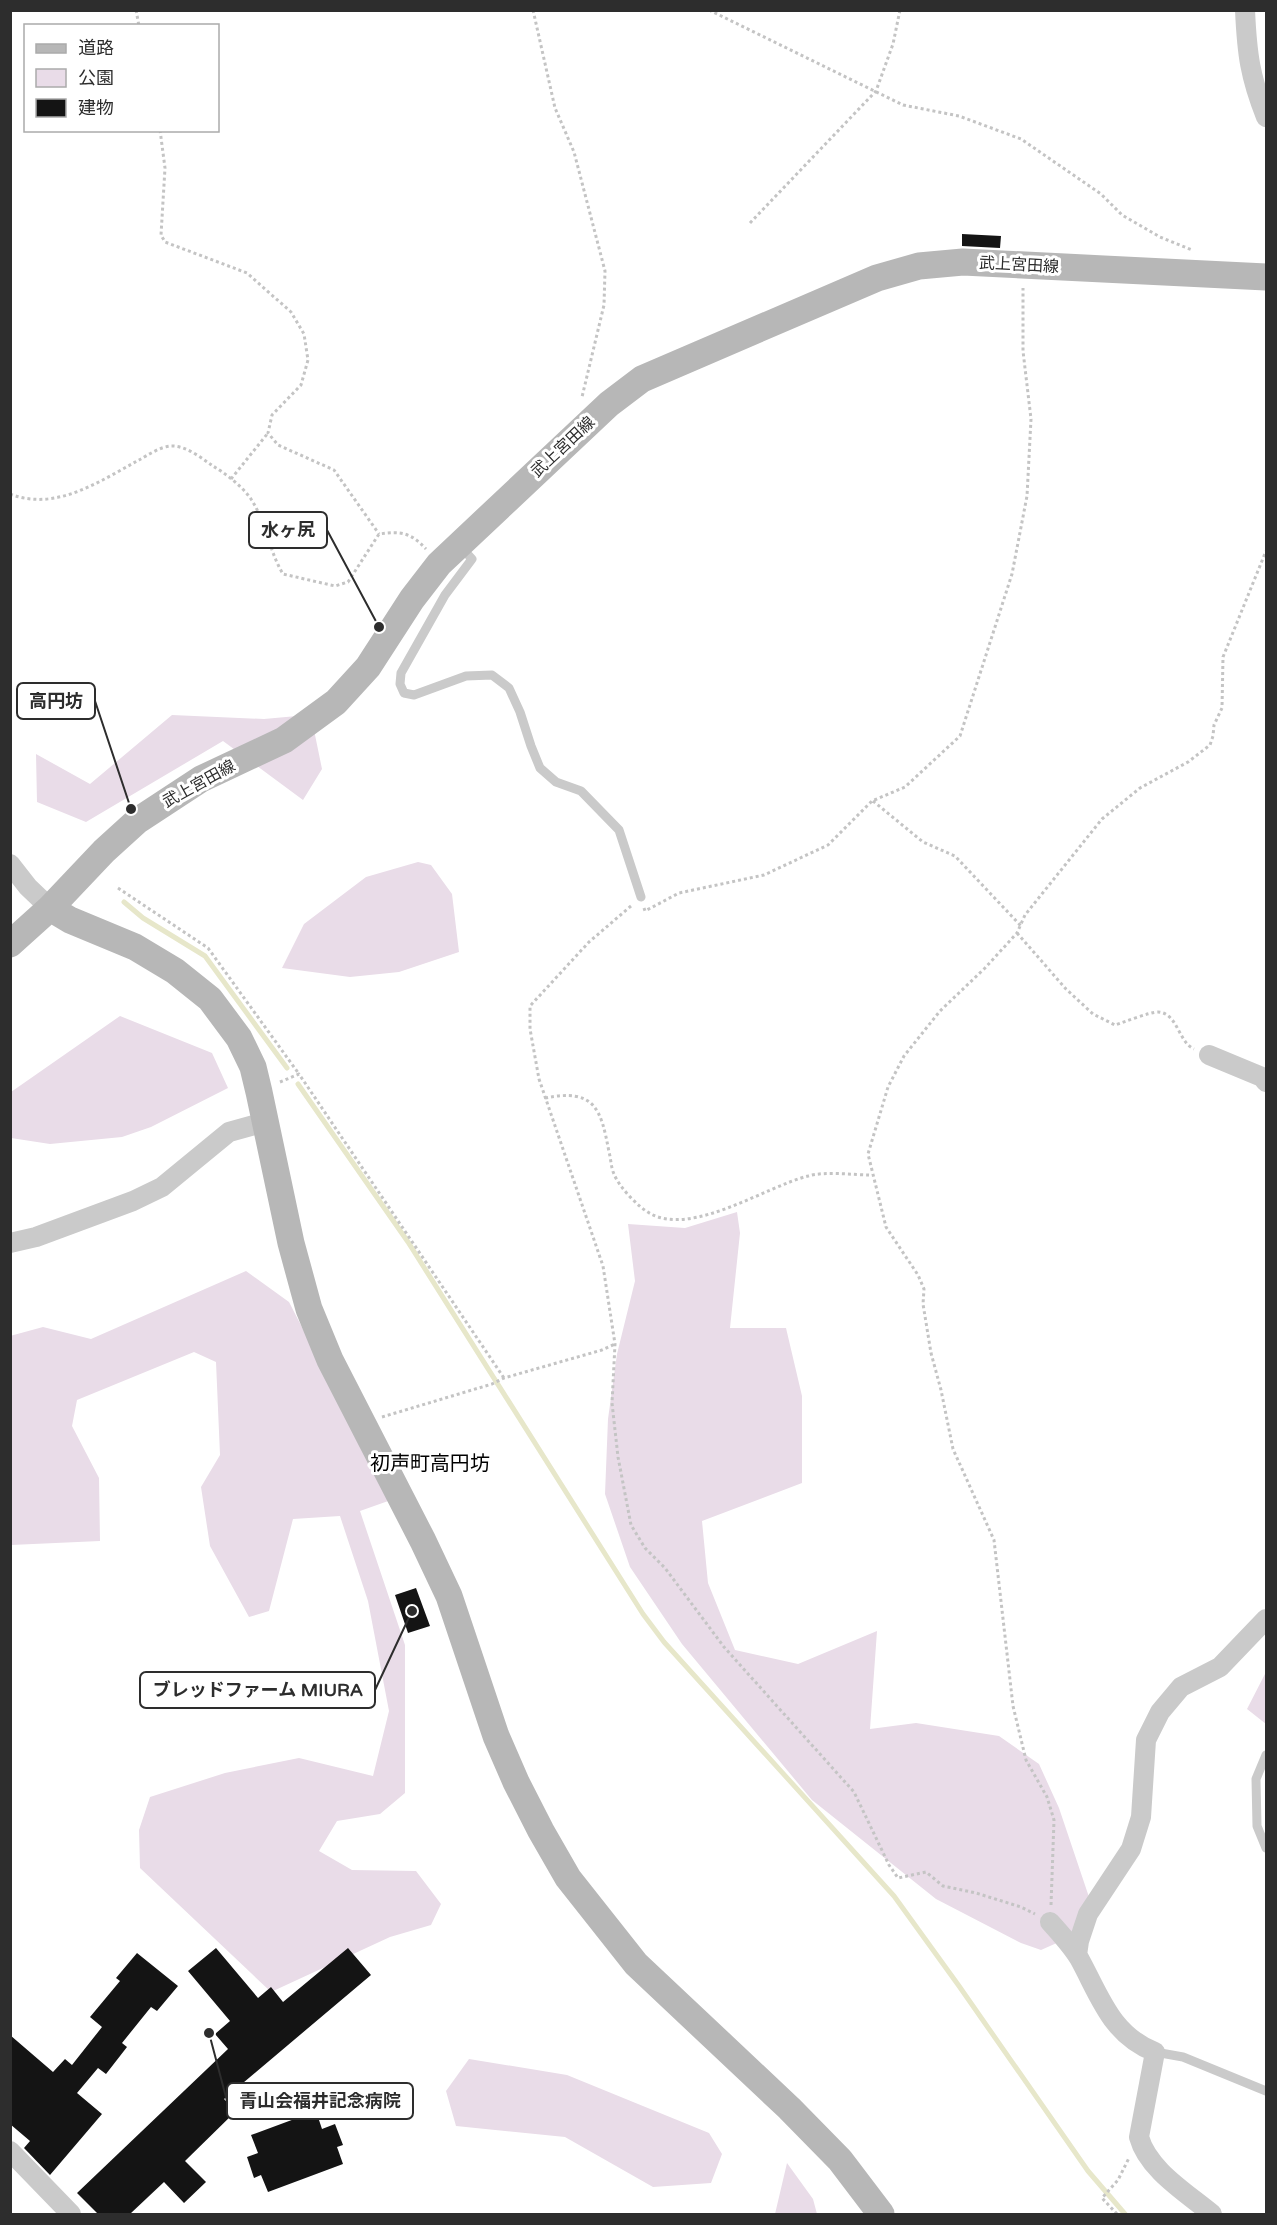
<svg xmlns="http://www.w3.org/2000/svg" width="1277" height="2225" font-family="'Varela Round','Noto Sans JP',sans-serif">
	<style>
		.green { fill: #e9dce8 }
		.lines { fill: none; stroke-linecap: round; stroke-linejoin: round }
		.stream { stroke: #e7e7ca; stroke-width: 5 }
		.building { fill: #141414 }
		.path { stroke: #c4c4c4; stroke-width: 3; stroke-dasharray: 3 3; stroke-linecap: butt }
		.lane { stroke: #cacaca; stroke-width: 9 }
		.street { stroke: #cacaca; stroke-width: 20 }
		.secondary { stroke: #b7b7b7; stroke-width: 27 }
		.labels { text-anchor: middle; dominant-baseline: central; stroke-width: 6; stroke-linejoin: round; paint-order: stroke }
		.street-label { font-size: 16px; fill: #2d2d2d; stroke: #fff }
		.quarter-label { font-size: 20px; fill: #000; stroke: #fff }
		.leader { fill: none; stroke: #2d2d2d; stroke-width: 2 }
		.callout-dot { fill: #2d2d2d; stroke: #fff; stroke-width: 2 }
		.callout { fill: #fff; stroke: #2d2d2d; stroke-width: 2 }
		.callout-label { font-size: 18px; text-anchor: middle; font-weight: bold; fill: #2d2d2d }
	</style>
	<rect width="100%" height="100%" fill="#fff"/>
	<!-- green -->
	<path class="green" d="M172 715 264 719 297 716 314 730 322 769 303 800 223 741 86 822 37 802 36 754 90 784Z
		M418 862 431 865 452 894 459 952 399 972 350 977 282 968 304 924 366 877Z
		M120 1016 212 1053 228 1088 151 1127 122 1137 50 1144 11 1138V1092Z
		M737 1212 740 1233 730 1328H786L802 1396V1483L702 1521 708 1583 735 1650 798 1664 877 1631 870 1729 916 1723 999 1736 1039 1764 1059 1808 1090 1900 1068 1938 1041 1950 1021 1943 936 1899 812 1800 682 1644 630 1567 605 1494 608 1419 617 1354 635 1281 628 1224 685 1228Z
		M246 1271 289 1302 391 1500 360 1511 405 1645V1793L380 1814 337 1821 319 1851 352 1870 416 1871 441 1904 431 1925 390 1937 271 1992 140 1868 139 1830 150 1797 225 1773 299 1758 373 1776 389 1711 368 1601 340 1516 293 1519 269 1611 249 1617 210 1546 201 1487 220 1455 216 1362 194 1352 77 1400 72 1426 99 1478 100 1541 11 1545 10 1336 43 1327 91 1339Z
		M1266 1672V1724L1247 1709Z
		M469 2059 567 2075 709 2133 722 2154 711 2183 653 2187 565 2137 456 2126 446 2091Z
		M787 2163 813 2199 817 2214H775Z"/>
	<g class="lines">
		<!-- stream -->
		<path class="stream" d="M124 902 143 918 205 956 287 1068
			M298 1084 408 1242 643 1614 664 1642 894 1896 959 1986 1088 2171 1125 2214"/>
	</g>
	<!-- building -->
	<path class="building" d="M962 234 1001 236 1000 248 962 246Z
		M416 1588 430 1626 408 1633 395 1595Z
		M216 1948 258 1998 271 1987 283 2002 348 1948 371 1975 224 2099 236 2111 185 2161 206 2182 184 2203 164 2182 130 2214H98L77 2193 228 2049 215 2034 230 2021 188 1971Z
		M137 1953 178 1986 157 2011 151 2007 122 2043 127 2047 106 2074 98 2068 77 2093 102 2114 50 2175 24 2148 30 2141 10 2124V2035L53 2072 65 2059 72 2065 102 2027 90 2017 120 1981 116 1978Z
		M316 2111 322 2129 335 2124 343 2145 337 2147 343 2164 268 2192 261 2175 254 2178 247 2157 258 2153 251 2135Z"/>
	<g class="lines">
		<!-- path -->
		<path class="path" d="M136 10 139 26
			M533 10 555 108 574 152 605 271 604 305 582 397
			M709 10 903 105 959 116 1021 139 1101 194 1122 215 1160 237 1192 250
			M160 130 165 168 161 235 165 242 247 273 291 312 304 334 308 360 301 385 272 415 268 433 278 445 334 470 379 534
			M750 223 876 91 893 44 900 10
			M231 479 268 433
			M10 494C56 512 100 481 139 460 148 455 161 446 172 446 187 446 201 458 213 466 226 474 242 486 251 499 266 522 269 551 283 574L335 586 348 582 379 534C401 531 410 532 426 549
			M873 801 923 842 955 856 1021 926
			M118 888 208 948 299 1074
			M631 906 589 942 530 1006V1029L539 1079 603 1266 615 1344 612 1403 618 1457 631 1525 645 1548 665 1568 724 1647 854 1792 889 1865 898 1878 926 1872 943 1886 976 1893 1021 1907 1035 1914
			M644 908 645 911 679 893 764 875 828 845 872 801 905 787 960 736 1012 574 1027 496 1031 419 1023 351V288
			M1017 933 1066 989 1093 1014 1115 1025C1124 1022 1150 1012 1158 1012 1178 1013 1178 1042 1194 1049
			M280 1082 299 1074 504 1378
			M545 1098C595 1088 601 1109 609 1152 611 1159 611 1168 614 1174 619 1187 639 1208 651 1214 693 1236 765 1187 808 1176 825 1171 853 1175 872 1175
			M382 1417 492 1384 504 1378 602 1350 615 1344
			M1051 1905 1054 1820 1047 1797 1026 1760 1013 1706 994 1540 953 1449 941 1390 931 1353 923 1304 924 1289 918 1275 886 1227 868 1154 888 1087 904 1056 940 1011 985 968 1017 933 1025 915 1102 819 1140 788 1188 762 1210 745 1213 736 1214 725 1222 708 1223 657 1266 551
			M1117 2214 1102 2198 1118 2180 1129 2158"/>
		<!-- lane -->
		<path class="lane" d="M461 547 472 559 445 595 401 673 400 684 404 693 414 695 466 676 492 675 509 688 520 712 531 746 540 768 556 782 581 791 619 830 641 897
			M1266 1755 1256 1779 1257 1826 1266 1848
			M1155 2052 1183 2057 1266 2091"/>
		<!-- street -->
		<path class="street" d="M1245 10C1247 54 1250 77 1266 117
			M10 864 28 887 50 908
			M1209 1055 1262 1077 1266 1082
			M10 1243 36 1237 133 1201 162 1187 229 1132 265 1122
			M1050 1922C1060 1933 1071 1945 1079 1958 1100 1996 1111 2035 1155 2052L1139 2137C1148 2170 1187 2193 1212 2214
			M1077 1955 1079 1941 1088 1914 1131 1849 1141 1817 1146 1740 1160 1712 1181 1687 1220 1667 1266 1619
			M10 2151 71 2214"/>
		<!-- secondary -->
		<path class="secondary" d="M50 908 70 920 135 947 175 971 210 999 239 1038 253 1067 259 1092 291 1243 309 1309 330 1360 423 1541 449 1596 496 1736 516 1782 541 1831 568 1878 636 1964 789 2108 840 2160 881 2214
			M10 944 50 908 104 851 137 821 201 779 284 740 336 702 368 667 412 599 439 564 609 404 642 379 877 278 919 266 963 262 1266 277"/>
	</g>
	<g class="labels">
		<!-- street labels -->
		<g class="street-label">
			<text transform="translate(1019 265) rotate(3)">武上宮田線</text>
			<text transform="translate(563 447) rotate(-43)">武上宮田線</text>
			<text transform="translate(199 784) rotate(-29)">武上宮田線</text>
		</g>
		<!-- quarter labels -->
		<g class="quarter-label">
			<text x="430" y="1464">初声町高円坊</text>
		</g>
	</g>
	<!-- callouts -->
	<path class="leader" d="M379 627L327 530M131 809L95 701M412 1611L375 1690M209 2033L227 2101"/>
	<g class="callout-dot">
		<circle cx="379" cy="627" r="6"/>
		<circle cx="131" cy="809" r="6"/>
		<circle cx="412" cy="1611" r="6"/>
		<circle cx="209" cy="2033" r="6"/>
	</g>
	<g class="callout">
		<rect x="249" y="512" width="78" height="36" rx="6"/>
		<rect x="17" y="683" width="78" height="36" rx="6"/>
		<rect x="140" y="1672" width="235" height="36" rx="6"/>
		<rect x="227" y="2083" width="186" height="36" rx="6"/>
	</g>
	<g class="callout-label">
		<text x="288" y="536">水ヶ尻</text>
		<text x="56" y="707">高円坊</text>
		<text x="258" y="1696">ブレッドファーム MIURA</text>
		<text x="320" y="2107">青山会福井記念病院</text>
	</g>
	<!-- border -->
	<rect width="1277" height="2225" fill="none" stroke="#2d2d2d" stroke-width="24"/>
	<!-- legend -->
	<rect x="24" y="24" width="195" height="108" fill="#ffffff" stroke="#ababab" stroke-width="1.5"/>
	<rect x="36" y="44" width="30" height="9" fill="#b7b7b7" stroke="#ababab" stroke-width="1.5"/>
	<text x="78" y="54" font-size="18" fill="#2d2d2d">道路</text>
	<rect x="36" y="69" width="30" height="18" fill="#e9dce8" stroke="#ababab" stroke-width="1.5"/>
	<text x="78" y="84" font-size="18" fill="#2d2d2d">公園</text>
	<rect x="36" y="99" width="30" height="18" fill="#141414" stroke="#ababab" stroke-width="1.5"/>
	<text x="78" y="114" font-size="18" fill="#2d2d2d">建物</text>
</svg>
